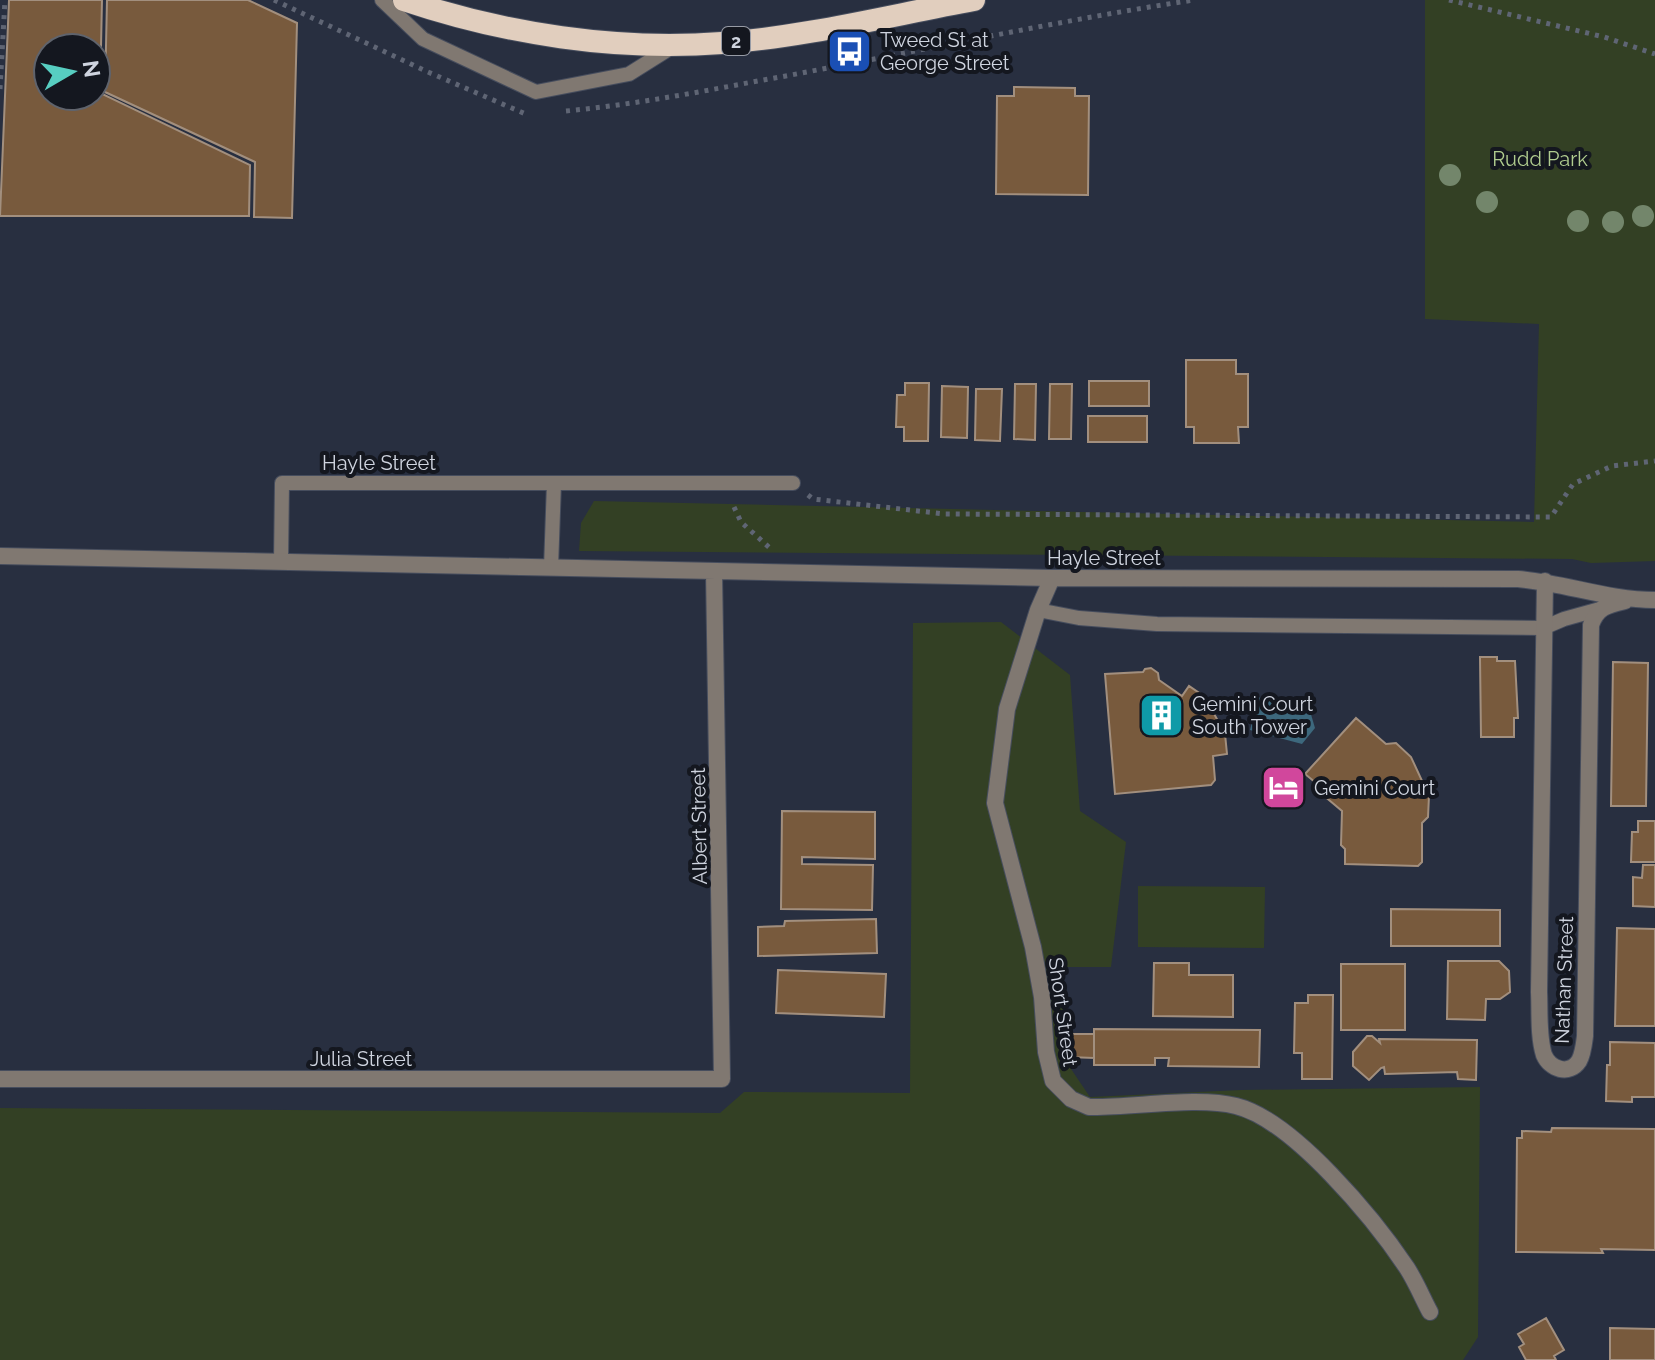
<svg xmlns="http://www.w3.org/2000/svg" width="1655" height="1360" font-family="Raleway,sans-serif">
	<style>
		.green { fill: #334024 }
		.water { fill: #3d687d }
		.building { fill: #785a3d; stroke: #a28f7e; stroke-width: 2; fill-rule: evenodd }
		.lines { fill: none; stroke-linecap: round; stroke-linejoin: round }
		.service-casing { stroke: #464d5d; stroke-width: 16 }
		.minor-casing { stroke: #464d5d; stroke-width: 18 }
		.trunk-casing { stroke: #464d5d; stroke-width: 24 }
		.path { stroke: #5f6574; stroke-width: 5; stroke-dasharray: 4 6; stroke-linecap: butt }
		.service { stroke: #807871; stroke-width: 14 }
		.minor { stroke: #807871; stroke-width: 16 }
		.trunk { stroke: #e1cebe; stroke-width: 22 }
		.tree { fill: #73866b }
		.labels { text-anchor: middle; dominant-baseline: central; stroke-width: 8; stroke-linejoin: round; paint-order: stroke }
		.shield { fill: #14171f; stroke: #979ba5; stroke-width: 2 }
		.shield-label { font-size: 18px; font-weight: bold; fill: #cfd4df }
		.poi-label { font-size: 20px; fill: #cfd4df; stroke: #14171f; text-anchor: start }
		.park-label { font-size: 20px; fill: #b1cd8f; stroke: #14171f }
		.street-label { font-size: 20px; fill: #cfd4df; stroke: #14171f }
	</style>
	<rect width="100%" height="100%" fill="#282f40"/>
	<!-- green -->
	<path class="green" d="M1425 0H1655V561L1591 563 1572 559 579 551 581 523 594 501 1534 522 1539 324 1425 319Z
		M1001 622 1070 675 1080 811 1126 842 1111 967H1063L1067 1063 1090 1097 1241 1090 1480 1087 1478 1337 1463 1360H0V1108L720 1113 744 1092 910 1093 913 623Z
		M1138 886 1265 887 1264 948 1138 947Z"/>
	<!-- water -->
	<path class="water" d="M1258 697 1310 711 1315 728 1302 744 1250 730Z"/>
	<!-- building -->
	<path class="building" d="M9 0H102L100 93 250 165 249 216H0ZM48 48H96V96H48Z
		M107 0H248L297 23 292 218 254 217 255 162 105 92Z
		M1014 87 1075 88V96H1089L1088 195 996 194 997 96H1014Z
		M1186 360H1236V374H1248V427H1238L1239 443H1194V427H1186Z
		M1089 381H1149V406H1089Z
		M905 383H929L928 441H904V427H896L897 395H905Z
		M1015 384H1036L1035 440 1014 439Z
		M1050 384H1072L1071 439H1049Z
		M942 386 968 387 967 438 941 437Z
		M976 389H1002L1000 441 975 440Z
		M1088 416H1147V442H1088Z
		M1480 657H1497V661H1515L1518 718H1514V737H1481Z
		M1613 662 1648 663 1646 806H1611Z
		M1151 668 1158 673 1159 680 1182 696 1189 686 1205 697 1225 734 1227 754 1213 756 1215 780 1211 785 1115 794 1105 674 1143 672 1145 669Z
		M1356 718 1386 744 1396 743 1411 757 1429 796 1428 817 1422 823V862L1418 866 1345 864V849L1341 845 1342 811 1316 789V783L1305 774Z
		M782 811 875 812V859L802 857V864L873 865 872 910 781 909Z
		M1638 821H1655V862H1631L1632 832H1638Z
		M1643 865H1655V907L1633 906V877L1642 878Z
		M1391 909 1500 910V946H1391Z
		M876 919 877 953 758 956V927L784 926 785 921Z
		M1617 928 1655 929V1026H1615Z
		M1448 961H1499L1509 971 1510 992 1500 999H1486L1485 1020 1447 1019Z
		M1154 963H1189V975H1233V1017L1153 1016Z
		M1341 964H1405V1030H1341Z
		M778 970 886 974 884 1017 776 1013Z
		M1308 995H1333L1332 1079H1302V1053H1294L1295 1003H1308Z
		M1094 1029 1260 1030 1259 1067 1168 1066 1169 1058H1155V1065H1094Z
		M1069 1034H1094V1058L1069 1057Z
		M1367 1036H1372L1380 1043 1379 1039 1477 1040 1476 1080 1458 1079 1457 1072 1385 1074 1384 1067 1381 1068 1369 1080 1353 1066V1052Z
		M1610 1042 1655 1043V1097H1632V1102L1606 1101 1607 1065H1610Z
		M1552 1128 1655 1129V1250L1601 1249 1603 1253 1516 1252 1517 1138H1522V1131L1551 1132Z
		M1546 1318 1564 1350 1554 1356 1556 1360H1526L1519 1347 1524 1344 1518 1334Z
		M1610 1328 1655 1329V1360H1610Z"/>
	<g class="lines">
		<defs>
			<path id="service" d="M382 0 423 39 536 92 629 74 672 47
				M281 562 282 483H793
				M551 568 554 483
				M1038 610 1079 618 1157 624 1543 628 1564 619 1600 609"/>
			<path id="minor" d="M0 556 1052 578 1518 579C1565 583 1608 600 1655 600
				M1052 578 1038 610 1007 709 995 803 1033 947 1042 997 1046 1052 1053 1081 1071 1099 1089 1107C1133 1108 1197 1096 1236 1106 1293 1120 1375 1220 1407 1268 1416 1282 1422 1297 1430 1312
				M1545 581 1539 992C1540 1011 1538 1036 1544 1055 1550 1069 1569 1076 1579 1061 1583 1054 1584 1044 1585 1036L1591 625C1597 607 1608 605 1625 601
				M0 1079H722L714 572"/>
			<path id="trunk" d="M404 0C505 34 616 51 722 43 806 37 892 15 974 0"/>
		</defs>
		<!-- service casing -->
		<use href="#service" class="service-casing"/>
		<!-- minor casing -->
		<use href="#minor" class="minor-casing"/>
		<!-- trunk casing -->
		<use href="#trunk" class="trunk-casing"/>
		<!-- path -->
		<path class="path" d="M274 0 428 72 528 115
			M1449 0 1604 37 1655 54
			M0 89 5 0
			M566 111C630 105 694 93 758 81 903 55 1048 22 1194 0
			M808 495 813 499 945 514 1551 517 1573 484 1612 466 1655 461
			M734 507 741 522 772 550"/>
		<!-- service -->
		<use href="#service" class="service"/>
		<!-- minor -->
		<use href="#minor" class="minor"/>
		<!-- trunk -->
		<use href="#trunk" class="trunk"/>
	</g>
	<!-- trees -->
	<g class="tree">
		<circle cx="1450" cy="175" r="11"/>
		<circle cx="1487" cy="202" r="11"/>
		<circle cx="1643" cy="216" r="11"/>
		<circle cx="1578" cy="221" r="11"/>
		<circle cx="1613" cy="222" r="11"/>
	</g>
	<!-- icons -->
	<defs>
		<symbol id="bus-square" viewBox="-11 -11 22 22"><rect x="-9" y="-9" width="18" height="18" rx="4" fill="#1a4fb4" stroke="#14171f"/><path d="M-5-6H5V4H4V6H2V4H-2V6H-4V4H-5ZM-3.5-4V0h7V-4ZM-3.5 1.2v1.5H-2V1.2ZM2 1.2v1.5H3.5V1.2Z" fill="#fff"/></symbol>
		<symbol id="building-square" viewBox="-11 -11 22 22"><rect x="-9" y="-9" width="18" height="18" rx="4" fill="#0f9aa8" stroke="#14171f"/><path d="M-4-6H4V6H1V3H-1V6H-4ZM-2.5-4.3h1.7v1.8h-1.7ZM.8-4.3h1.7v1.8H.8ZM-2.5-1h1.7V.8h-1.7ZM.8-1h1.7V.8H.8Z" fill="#fff"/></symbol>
		<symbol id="hotel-square" viewBox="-11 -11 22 22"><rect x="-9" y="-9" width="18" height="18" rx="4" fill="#d1479c" stroke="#14171f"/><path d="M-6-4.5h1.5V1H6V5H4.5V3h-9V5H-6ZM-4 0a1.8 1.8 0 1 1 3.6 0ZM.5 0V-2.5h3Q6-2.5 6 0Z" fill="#fff"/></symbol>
	</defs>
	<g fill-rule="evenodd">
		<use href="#bus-square" x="824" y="26" width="51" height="51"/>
		<use href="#building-square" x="1136" y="690" width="51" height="51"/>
		<use href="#hotel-square" x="1258" y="762" width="51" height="51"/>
	</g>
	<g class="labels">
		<!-- shield labels -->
		<rect class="shield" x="722" y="27" width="28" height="28" rx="6"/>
		<g class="shield-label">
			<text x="736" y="41">2</text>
		</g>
		<!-- poi labels -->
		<g class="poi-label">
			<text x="880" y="40">Tweed St at<tspan x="880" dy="23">George Street</tspan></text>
			<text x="1192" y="704">Gemini Court<tspan x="1192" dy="23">South Tower</tspan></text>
			<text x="1314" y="788">Gemini Court</text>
		</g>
		<!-- park labels -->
		<g class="park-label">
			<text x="1540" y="159">Rudd Park</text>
		</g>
		<!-- street labels -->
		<g class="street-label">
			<text x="379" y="463">Hayle Street</text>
			<text x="1104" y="558">Hayle Street</text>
			<text transform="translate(699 826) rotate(-91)">Albert Street</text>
			<text transform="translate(1564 980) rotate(-88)">Nathan Street</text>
			<text transform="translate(1063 1012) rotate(82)">Short Street</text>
			<text x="361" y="1059">Julia Street</text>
		</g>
	</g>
	<!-- north arrow -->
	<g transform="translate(72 72) rotate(81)"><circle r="38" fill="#14171f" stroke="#5f636c" stroke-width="2"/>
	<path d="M0-6L14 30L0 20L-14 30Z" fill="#57cec1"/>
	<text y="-12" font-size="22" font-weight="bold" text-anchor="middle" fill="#cfd4df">N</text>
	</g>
</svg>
